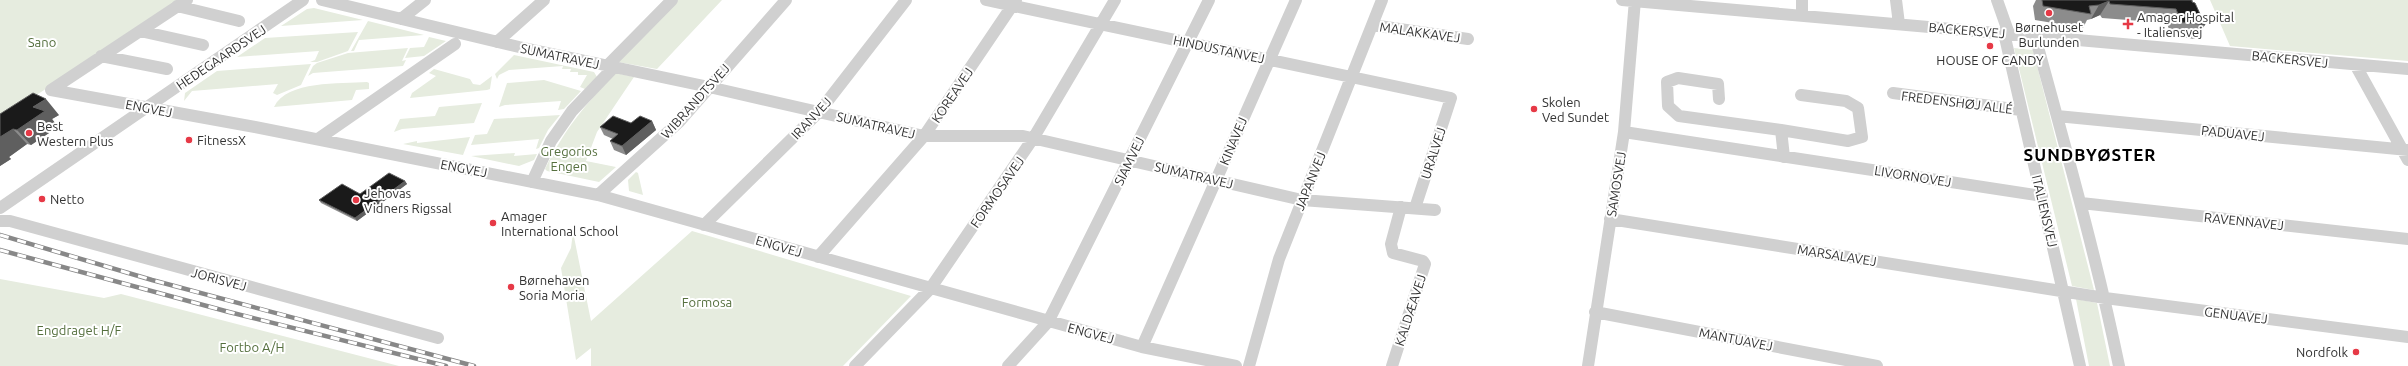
<svg xmlns="http://www.w3.org/2000/svg" width="2408" height="366" font-family="Ubuntu,sans-serif">
	<style>
		.green { fill: #e6ecdf }
		.lines { fill: none; stroke-linecap: round; stroke-linejoin: round }
		.minor { stroke: #d0d0d0; stroke-width: 12 }
		.rail-casing { stroke: #888; stroke-width: 4.5 }
		.rail { stroke: #fff; stroke-width: 3; stroke-dasharray: 9; stroke-linecap: butt }
		.wall { fill: #8c8c8c }
		.shaded-wall { fill: #5f5f5f }
		.building { fill: #1a1a1a; stroke: #5f5f5f }
		.poi-dot { fill: #e63946; stroke: #fff; stroke-width: 1.5 }
		.labels { text-anchor: middle; dominant-baseline: central; stroke-width: 4; stroke-linejoin: round; paint-order: stroke }
		.poi-label { font-size: 13px; fill: #333; stroke: #fff; text-anchor: start }
		.street-label { font-size: 13px; fill: #333; stroke: #fff }
		.park-label { font-size: 13px; fill: #56703f; stroke: #fff }
		.district-label { font-size: 17px; font-weight: bold; letter-spacing: 1px; fill: #000; stroke: #fff }
	</style>
	<rect width="100%" height="100%" fill="#fff"/>
	<!-- green -->
	<path class="green" d="M0 0H181L0 119Z
		M678 0H722L657 69 618 62Z
		M2210 0H2408V61L2230 46Z
		M314 8 363 20 281 26 307 9Z
		M368 21 424 35 359 40 354 51H351Z
		M358 32 348 51 317 62H310L315 60 319 51 237 57 265 38Z
		M429 37 446 41 424 56 405 58 410 48 424 47Z
		M408 48 402 61 406 60 403 66 313 73 308 76 313 66 317 63 348 53Z
		M2014 48 2033 50 2094 290 2072 286Z
		M514 55 594 72 597 77 585 89 580 87 587 75H578V72H570L571 69H562L563 66 509 70 499 75 497 79 495 74Z
		M311 64 301 85 277 95 273 93 278 84 192 91 184 101 185 93 217 71Z
		M434 69 470 79 473 84 480 85 492 76 490 89 487 90 410 98 412 93 436 76 429 73Z
		M616 73 634 77 597 132 586 161 616 167 599 182 547 171 545 169C566 127 584 106 616 73Z
		M544 80 581 91 564 109 558 110 561 101 505 105 499 107 507 83Z
		M367 82 369 83V89L356 90 352 100 274 107C287 80 340 84 367 82Z
		M482 103 474 123 402 129 394 132 400 119 435 116 439 107Z
		M560 115 548 130 539 148 536 149 539 139 471 145 475 135 487 134 494 119Z
		M470 137 463 155 403 144 417 141V143Z
		M515 153 514 156 537 154 534 160 519 166 471 156Z
		M636 172 638 173 643 195 629 191 628 180Z
		M692 231 911 296 843 366H591V348L576 360 561 268 571 248 573 232 591 321Z
		M0 279 104 298 121 294 399 366H0Z
		M2076 299 2097 303 2110 366H2089Z"/>
	<g class="lines">
		<!-- minor -->
		<path class="minor" d="M322 0 519 47 709 87 924 136H1023L1302 200 1435 210
			M986 0 1451 98 1415 208
			M1622 0 2408 69
			M1802 0V15
			M1896 0 1899 24
			M1997 0 2009 34
			M177 6 239 21
			M401 19 425 0
			M1372 25 1468 39
			M140 31 203 45
			M2004 33 2080 366
			M2035 36C2065 146 2096 255 2119 366
			M497 42 544 0
			M101 56 167 69
			M607 66 672 0
			M2356 66 2408 160
			M51 90 255 127 598 195 1142 347 1236 366
			M51 90 187 0
			M1893 93 2021 110
			M1719 99 1718 84 1678 78 1667 82 1668 106 1679 116 1781 130 1784 157
			M2057 116 2408 150
			M1781 130 1848 141 1862 137 1858 108 1846 101 1801 95
			M1624 132 2042 196
			M318 139 455 44
			M532 182 551 141 572 111 614 67
			M598 195 679 122 786 0
			M2081 203 2408 239
			M0 208 303 0
			M1610 219 2105 298 2408 337
			M0 221H10L438 338
			M704 225 819 112 906 0
			M818 257 924 136 1016 0
			M1595 312 1877 366
			M1142 347 1296 0
			M855 366 930 289 1034 137 1115 0
			M1008 366 1048 322 1209 0
			M1249 366 1279 259 1382 0
			M1392 366 1425 264 1423 261 1393 253 1391 244 1401 207
			M1588 366 1624 132 1635 0"/>
		<defs>
			<path id="rail" d="M0 235 152 280 474 366
				M0 250 229 312 446 366"/>
		</defs>
		<!-- rail casing -->
		<use href="#rail" class="rail-casing"/>
		<!-- rail -->
		<use href="#rail" class="rail"/>
	</g>
	<!-- wall -->
	<path class="wall" d="M2036 0H2192L2205 25 2195 39 2171 36 2167 23 2102 18 2100 15 2091 19 2087 20 2083 28 2035 20 2033 6Z
		M0 114 59 115 52 119 58 127 31 145 27 144 9 157 11 159 0 166Z
		M652 121 656 130 626 155 614 150 610 141 613 139 604 135 600 127Z
		M405 181 407 184 357 221 321 203 319 200 360 194Z"/>
	<!-- shaded-wall -->
	<path class="shaded-wall" d="M2109 1 2100 15 2091 19 2099 5Z
		M46 99 59 115 52 119 58 127 31 145 17 130 33 107Z
		M652 121 656 130 626 155 622 146Z
		M13 129 27 144 9 157 11 159 0 166V137Z
		M405 181 407 184 357 221 355 218Z"/>
	<!-- building -->
	<path class="building" d="M2042 0H2192V2L2195 3 2205 25 2181 22 2176 9 2110 4 2109 1 2099 5 2089 6 2091 14 2043 6Z
		M33 93 46 99 33 107 45 111 17 130 13 129 0 137V114Z
		M613 116 631 123 640 116 652 121 622 146 610 141 618 134 600 127Z
		M389 173 405 181 355 218 319 200 342 184 360 194Z"/>
	<!-- markers -->
	<g class="poi-dot">
		<circle cx="2049" cy="13" r="4"/>
		<path d="M2126 18h4v4h4v4h-4v4h-4v-4h-4v-4h4z"/>
		<circle cx="1990" cy="46" r="4"/>
		<circle cx="1534" cy="109" r="4"/>
		<circle cx="29" cy="133" r="4"/>
		<circle cx="189" cy="140" r="4"/>
		<circle cx="42" cy="199" r="4"/>
		<circle cx="356" cy="200" r="4"/>
		<circle cx="493" cy="223" r="4"/>
		<circle cx="511" cy="287" r="4"/>
		<circle cx="2356" cy="352" r="4"/>
	</g>
	<g class="labels">
		<!-- poi labels -->
		<g class="poi-label">
			<text x="2137" y="17">Amager Hospital<tspan x="2137" dy="15">- Italiensvej</tspan></text>
			<text x="2049" y="27" text-anchor="middle">Børnehuset<tspan x="2049" dy="15">Burlunden</tspan></text>
			<text x="1990" y="60" text-anchor="middle">HOUSE OF CANDY</text>
			<text x="1542" y="102">Skolen<tspan x="1542" dy="15">Ved Sundet</tspan></text>
			<text x="37" y="126">Best<tspan x="37" dy="15">Western Plus</tspan></text>
			<text x="197" y="140">FitnessX</text>
			<text x="364" y="193">Jehovas<tspan x="364" dy="15">Vidners Rigssal</tspan></text>
			<text x="50" y="199">Netto</text>
			<text x="501" y="216">Amager<tspan x="501" dy="15">International School</tspan></text>
			<text x="519" y="280">Børnehaven<tspan x="519" dy="15">Soria Moria</tspan></text>
			<text x="2348" y="352" text-anchor="end">Nordfolk</text>
		</g>
		<!-- street labels -->
		<g class="street-label">
			<text transform="translate(1967 30) rotate(5)">BACKERSVEJ</text>
			<text transform="translate(1420 32) rotate(8)">MALAKKAVEJ</text>
			<text transform="translate(1219 49) rotate(12)">HINDUSTANVEJ</text>
			<text transform="translate(560 56) rotate(12)">SUMATRAVEJ</text>
			<text transform="translate(221 57) rotate(-34)">HEDEGAARDSVEJ</text>
			<text transform="translate(2290 59) rotate(6)">BACKERSVEJ</text>
			<text transform="translate(952 95) rotate(-56)">KOREAVEJ</text>
			<text transform="translate(695 101) rotate(-48)">WIBRANDTSVEJ</text>
			<text transform="translate(1957 102) rotate(7)">FREDENSHØJ ALLÉ</text>
			<text transform="translate(149 108) rotate(11)">ENGVEJ</text>
			<text transform="translate(811 118) rotate(-47)">IRANVEJ</text>
			<text transform="translate(876 125) rotate(13)">SUMATRAVEJ</text>
			<text transform="translate(2233 133) rotate(6)">PADUAVEJ</text>
			<text transform="translate(1233 141) rotate(-67)">KINAVEJ</text>
			<text transform="translate(1433 153) rotate(-72)">URALVEJ</text>
			<text transform="translate(1129 161) rotate(-64)">SIAMVEJ</text>
			<text transform="translate(464 168) rotate(11)">ENGVEJ</text>
			<text transform="translate(1194 175) rotate(13)">SUMATRAVEJ</text>
			<text transform="translate(1913 176) rotate(9)">LIVORNOVEJ</text>
			<text transform="translate(1310 181) rotate(-68)">JAPANVEJ</text>
			<text transform="translate(1616 184) rotate(-81)">SAMOSVEJ</text>
			<text transform="translate(997 192) rotate(-55)">FORMOSAVEJ</text>
			<text transform="translate(2045 211) rotate(77)">ITALIENSVEJ</text>
			<text transform="translate(2244 221) rotate(6)">RAVENNAVEJ</text>
			<text transform="translate(779 246) rotate(16)">ENGVEJ</text>
			<text transform="translate(1837 255) rotate(9)">MARSALAVEJ</text>
			<text transform="translate(219 279) rotate(15)">JORISVEJ</text>
			<text transform="translate(1410 310) rotate(-72)">KALDÆAVEJ</text>
			<text transform="translate(2236 315) rotate(7)">GENUAVEJ</text>
			<text transform="translate(1091 333) rotate(15)">ENGVEJ</text>
			<text transform="translate(1736 339) rotate(11)">MANTUAVEJ</text>
		</g>
		<!-- park labels -->
		<g class="park-label">
			<text x="42" y="42">Sano</text>
			<text x="569" y="151">Gregorios<tspan x="569" dy="15">Engen</tspan></text>
			<text x="707" y="302">Formosa</text>
			<text x="79" y="330">Engdraget H/F</text>
			<text x="252" y="347">Fortbo A/H</text>
		</g>
		<!-- district labels -->
		<g class="district-label">
			<text x="2090" y="154">SUNDBYØSTER</text>
		</g>
	</g>
</svg>
